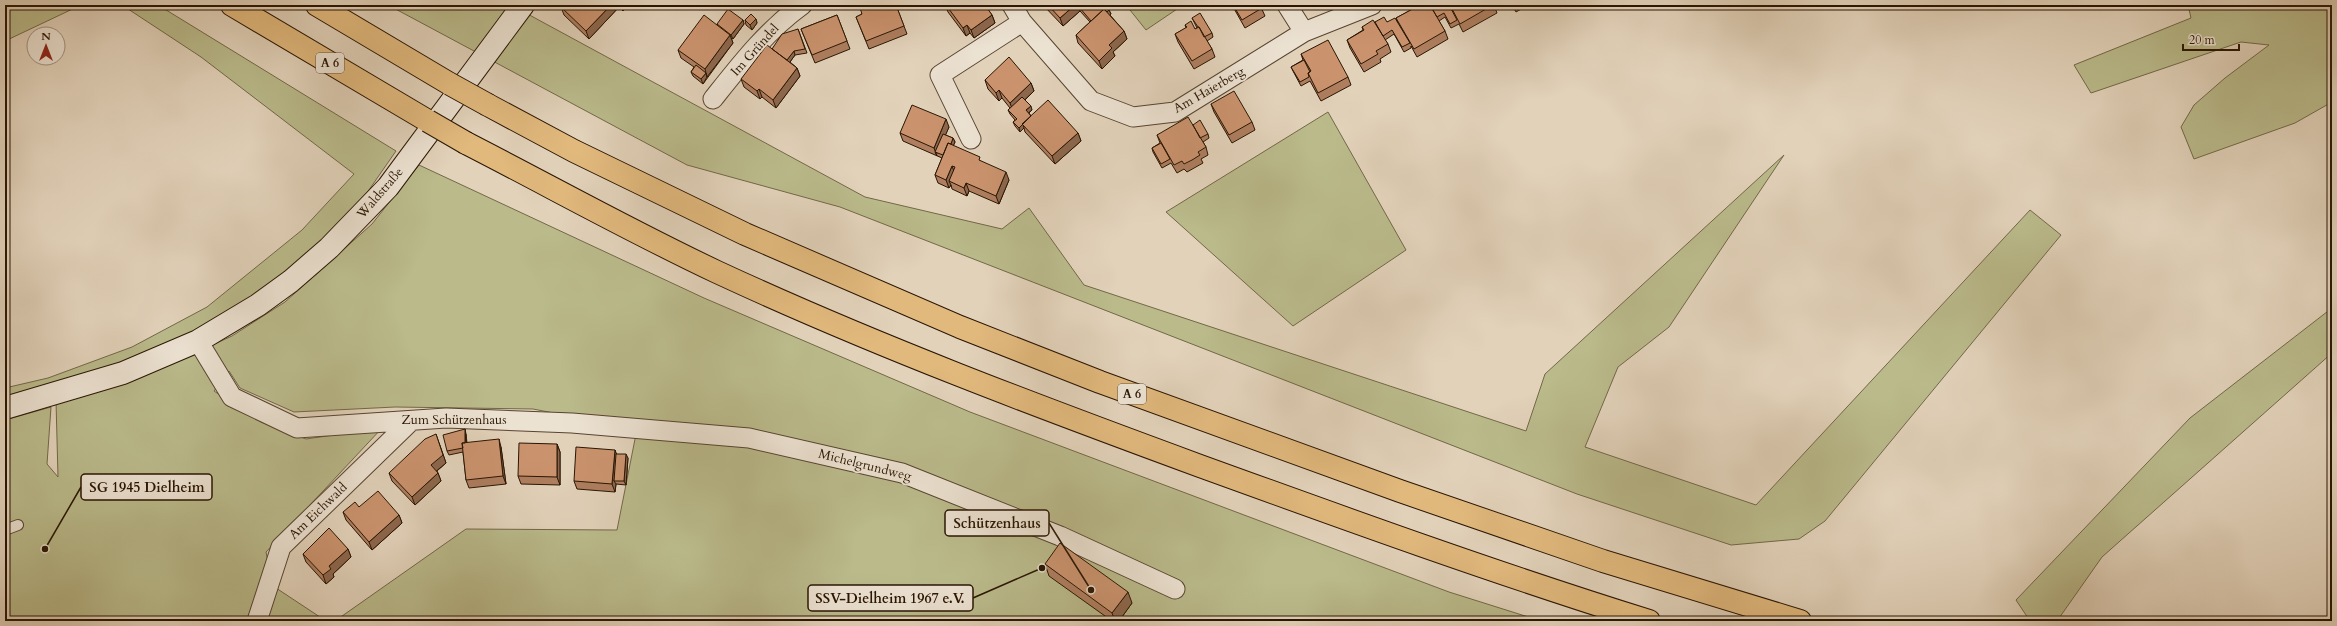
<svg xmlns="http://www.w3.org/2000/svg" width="2337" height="626" font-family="Cardo,serif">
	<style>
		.green { fill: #baba8b; stroke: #726847 }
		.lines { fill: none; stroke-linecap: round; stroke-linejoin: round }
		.lane-casing { stroke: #574431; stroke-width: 12 }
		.street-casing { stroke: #574431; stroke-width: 21 }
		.secondary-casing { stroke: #291503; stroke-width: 24 }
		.highway-casing { stroke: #291503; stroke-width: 24 }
		.lane { stroke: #ece2d2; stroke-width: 10 }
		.street { stroke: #ece2d2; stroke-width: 19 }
		.secondary { stroke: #ece2d2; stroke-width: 22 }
		.highway { stroke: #e1b97d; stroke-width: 22 }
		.highway-bridge-casing { stroke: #291503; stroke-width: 24; stroke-linecap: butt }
		.highway-bridge { stroke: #e1b97d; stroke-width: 22 }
		.wall { fill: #ae7e5f; stroke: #291503 }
		.shaded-wall { fill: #8d674d; stroke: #291503 }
		.building { fill: #ca936e; stroke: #291503 }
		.labels { text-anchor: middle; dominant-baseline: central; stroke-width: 4; stroke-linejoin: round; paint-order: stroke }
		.shield { fill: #ece2d2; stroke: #645241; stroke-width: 1 }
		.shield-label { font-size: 12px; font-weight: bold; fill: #291503 }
		.street-label { font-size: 13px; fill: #291503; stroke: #ece2d2 }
		.leader { fill: none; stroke: #291503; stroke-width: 1.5 }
		.callout-dot { fill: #291503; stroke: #ece2d2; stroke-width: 1.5 }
		.callout { fill: #ece2d2; stroke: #291503; stroke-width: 1.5 }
		.callout-label { font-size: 14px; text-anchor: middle; font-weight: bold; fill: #291503 }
	</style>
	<rect width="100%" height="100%" fill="#e2d2ba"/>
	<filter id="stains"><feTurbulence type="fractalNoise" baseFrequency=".005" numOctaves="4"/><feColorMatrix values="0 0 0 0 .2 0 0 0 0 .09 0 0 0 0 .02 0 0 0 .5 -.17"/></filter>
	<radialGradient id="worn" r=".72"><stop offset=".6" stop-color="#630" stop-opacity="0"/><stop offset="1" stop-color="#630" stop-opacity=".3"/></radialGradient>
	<!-- green -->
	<path class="green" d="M5 5H81L5 41Z
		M122 5H158L396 151 355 210 305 260 206 327 151 353 5 398V388L48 378 132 347 207 307 302 230 354 174 201 57Z
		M388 5H511L865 197 1002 229 1029 208 1084 285 1526 431 1545 374 1784 155 1669 327 1618 367 1585 447 1756 505 2030 210 2061 235 1825 521 1799 539 1731 545 1577 494 840 207 687 165Z
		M1126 5H1183L1146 30Z
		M2188 5H2332V102L2295 123 2194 159 2181 127 2194 105 2225 78 2269 45 2241 42 2091 93 2074 65 2191 18Z
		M1328 112 1406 250 1293 326 1166 212Z
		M419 165 704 298 970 412 1449 592 1541 621H335L466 529 617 530 637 429 533 409 395 407 294 412 240 388 229 371 214 391 261 422 306 439 382 428 266 552 273 586 326 621H5V420L51 407 47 464 58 477 56 401 135 380 232 336 285 302 372 224Z
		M2332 308V353L2102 557 2057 621H2030L2016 600 2190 418Z"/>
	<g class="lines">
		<defs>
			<path id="lane" d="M5 530 18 525"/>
			<path id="street" d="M1012 5 1022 22 1091 101 1133 117 1175 112 1304 32 1372 5
				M1287 5 1304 32
				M713 99C740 65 766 31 802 5
				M971 139 940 75 1022 22
				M198 341 232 397 297 428 446 418 572 423 749 438 902 473 1060 536 1175 589
				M257 621 281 547 411 421"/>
			<path id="secondary" d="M5 408 123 373 198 341 258 305 291 281 329 248 388 187 523 5"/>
			<path id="highway" d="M232 5 428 121
				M317 5 450 84
				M488 105 574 151 745 234 960 327 1100 382 1400 491 1603 561 1800 621
				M466 143C550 186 632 232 717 272 874 345 1037 406 1200 466 1349 520 1498 574 1649 621"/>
		</defs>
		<!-- lane casing -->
		<use href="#lane" class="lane-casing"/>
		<!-- street casing -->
		<use href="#street" class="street-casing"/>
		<!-- secondary casing -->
		<use href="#secondary" class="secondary-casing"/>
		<!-- highway casing -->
		<use href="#highway" class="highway-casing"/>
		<!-- lane -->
		<use href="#lane" class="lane"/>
		<!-- street -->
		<use href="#street" class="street"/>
		<!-- secondary -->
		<use href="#secondary" class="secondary"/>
		<!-- highway -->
		<use href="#highway" class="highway"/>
		<defs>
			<path id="highway-bridge" d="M450 84 488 105
				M428 121 466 143"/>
		</defs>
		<!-- highway-bridge casing -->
		<use href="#highway-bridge" class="highway-bridge-casing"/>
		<!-- highway-bridge -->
		<use href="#highway-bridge" class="highway-bridge"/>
	</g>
	<!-- wall -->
	<path class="wall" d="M563 5H629L623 11 619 7 589 39 564 15 561 7Z
		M859 5H896L907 34 869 49 856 17 862 14V7H859Z
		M945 5H985L992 15 995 23 974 38 970 33 966 36 948 12Z
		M1043 5H1104L1109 10 1111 14 1110 15 1124 31 1127 39 1113 52 1115 56 1102 69 1078 43 1076 35 1090 22 1080 11 1063 26Z
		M1232 5H1260L1265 16 1245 28Z
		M1420 5H1494L1497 13 1463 32 1459 24 1451 28 1445 17 1439 21 1445 31 1448 39 1417 57 1411 46V48L1404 52 1394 34 1385 40 1388 44 1391 52 1380 59 1381 62 1364 72 1350 48 1347 40 1363 30 1362 27 1375 22H1387L1398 23 1396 18Z
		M1512 5H1528L1516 12Z
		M837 15 850 49 815 63 801 29Z
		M1192 18 1212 33 1213 37 1207 41 1212 49 1215 57 1194 69 1178 42 1175 34 1186 28 1185 25 1195 29 1197 28Z
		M756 19 757 23 752 30 746 25 745 20Z
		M743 20 744 24 733 39 731 38 733 43 703 84 693 76 691 72 694 67 681 58 678 50 717 25V24Z
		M798 29 807 53 795 55 790 62 797 68 800 76 776 108 762 97 760 99 744 87 741 79 772 49Z
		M1301 54 1348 77 1351 85 1321 101 1310 81 1301 86 1293 71 1291 67 1303 60Z
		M985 80 1031 83 1034 91 1025 100 1032 110 1029 113 1031 116 1078 133 1081 141 1055 164 1025 132 1024 128 1020 132 1015 126 1013 122 1015 120 1010 114 1008 110 1010 108 1002 98 999 101 988 89Z
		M1211 104 1252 122 1255 130 1232 143 1214 112Z
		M1193 125 1208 134 1209 138 1203 142 1206 147 1208 155 1201 159 1203 163 1187 172 1184 169 1177 173 1171 163 1162 168 1153 152 1152 148 1160 143 1157 135Z
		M949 127 945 135 953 138 955 142 953 146 982 162 1009 180 999 204 969 191 967 196 952 189 951 185 949 188 938 183 935 175 942 158 903 141 900 133Z
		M466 434 467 443 501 447 506 484 469 488 466 480 463 452 449 455 447 451Z
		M439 443 446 463 437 471 438 473 441 481 415 505 392 481 389 473Z
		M557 444 560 452V485L521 484 518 476Z
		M615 450 616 454 628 458 626 485 616 484 615 492 577 489 574 481Z
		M343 512 399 515 402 523 372 550 346 520Z
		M348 549 351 557 333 574 334 577 326 584 306 562 303 554Z
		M1045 564 1132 603 1119 621H1112L1049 576Z"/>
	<!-- shaded-wall -->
	<path class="shaded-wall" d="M611 5H619V7L589 39 586 31Z
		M621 5H629L623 11Z
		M1075 5H1087L1079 7 1080 11 1063 26 1060 18Z
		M1109 10 1111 14 1096 28 1094 24Z
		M992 15 995 23 974 38 971 30Z
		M756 19 757 23 752 30 750 25Z
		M743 20 744 24 733 39 731 35Z
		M967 25 970 33 966 36 963 28Z
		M1124 31 1127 39 1113 52 1115 56 1102 69 1099 61 1109 45Z
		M730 35 733 43 707 77 705 69Z
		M794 51 795 55 787 66 785 62Z
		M797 68 800 76 776 108 773 100Z
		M706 73 707 77 703 84 701 79Z
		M1031 83 1034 91 1013 111 1010 103Z
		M759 89 762 97 760 99 757 91Z
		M999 90 1002 98 999 101 996 93Z
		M1031 106 1032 110 1027 114 1026 110Z
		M946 119 949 127 938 153 935 152 937 156 934 148Z
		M1023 124 1024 128 1020 132 1019 128Z
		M1078 133 1081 141 1055 164 1052 156Z
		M953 138 955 142 947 160 946 156Z
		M952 166 955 174 949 181 951 185 949 188 946 180Z
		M1006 172 1009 180 999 204 996 196Z
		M966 183 969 191 967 196 964 188Z
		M465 429 466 434 467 451 466 447Z
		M436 434 446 463 434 473 431 465Z
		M499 439 501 447 506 484 503 476Z
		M557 444 560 452V485L557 477Z
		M615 450 618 458 614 481 616 484 615 492 612 484Z
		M626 454 628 458 626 485 624 481Z
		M438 473 441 481 415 505 412 497Z
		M399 515 402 523 372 550 369 542Z
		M348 549 351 557 333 574 334 577 326 584 323 575 329 566Z
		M1128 592 1132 603 1119 621H1115L1112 613Z"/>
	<!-- building -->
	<path class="building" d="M563 5H611L586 31 561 7Z
		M867 5H896L904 26 866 41 856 17 862 14 860 8Z
		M946 5H985L992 15 971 30 967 25 963 28Z
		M1048 5H1075L1060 18Z
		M1081 5H1104L1109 10 1107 12 1104 9 1091 21 1079 7Z
		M1233 5H1260L1262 8 1242 20Z
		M1420 5H1430L1445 31 1414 49 1396 18Z
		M1430 5H1449L1457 20 1450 24 1444 13 1437 17Z
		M1450 5H1493L1460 24Z
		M728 9 743 20 731 35 717 24Z
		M1104 9 1124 31 1109 45 1112 48 1099 61 1076 35Z
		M1200 13 1212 33 1204 37 1199 27H1198L1192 18Z
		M751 14 756 19 750 25 745 20Z
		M704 15 730 35 705 69 678 50Z
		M837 15 847 41 812 55 801 29Z
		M1384 17 1387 22 1395 18 1410 43 1402 47 1392 30 1383 36 1375 22Z
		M1373 20 1388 44 1376 51 1378 54 1361 64 1347 40 1364 30 1362 27Z
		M1191 21 1195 29 1199 27 1212 49 1192 61 1175 34 1187 27 1185 25Z
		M798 29 805 49 794 51 787 60 772 49 782 34Z
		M1328 40 1348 77 1318 93 1308 73 1311 71 1301 54Z
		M767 45 797 68 773 100 759 89 757 91 741 79Z
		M1009 57 1031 83 1010 103 999 90 996 93 985 80Z
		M1304 60 1310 72 1308 73 1309 77 1300 82 1291 67Z
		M696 65 706 73 701 79 691 72Z
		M1234 91 1252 122 1229 135 1211 104Z
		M1022 97 1031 106 1026 110 1031 116 1019 128 1013 122 1017 119 1008 110Z
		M1048 100 1078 133 1052 156 1022 124Z
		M912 105 946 119 934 148 900 133Z
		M1188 117 1206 147 1198 152 1200 155 1192 160 1184 164 1182 161 1174 165 1157 135Z
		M1200 120 1208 134 1200 138 1193 125Z
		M943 134 953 138 951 144 948 143 943 155 935 152Z
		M948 143 980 157 979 160 1006 172 996 196 966 183 964 188 949 181 955 167 952 166 946 180 935 175Z
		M1161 143 1170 159 1161 164 1152 148Z
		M465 429V443H462L463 448 447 451 443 435Z
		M436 434 443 455 431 465 438 473 412 497 389 473 425 439Z
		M499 439 503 476 466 480 462 443Z
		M519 443 557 444V477L518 476Z
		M576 447 615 450 612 484 574 481Z
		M616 454H626L624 481H614Z
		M378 491 399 515 369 542 343 512 355 502 359 507Z
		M329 528 348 549 329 566 331 569 323 575 303 554Z
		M1060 543 1128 592 1112 613 1045 564Z"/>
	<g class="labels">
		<!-- shield labels -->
		<g class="shield">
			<rect x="316" y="53" width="28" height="20" rx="3"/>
			<rect x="1118" y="384" width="28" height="20" rx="3"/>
		</g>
		<g class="shield-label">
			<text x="330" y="63">A 6</text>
			<text x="1132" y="394">A 6</text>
		</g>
		<!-- street labels -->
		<g class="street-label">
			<text transform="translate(755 50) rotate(-48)">Im Gründel</text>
			<text transform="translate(1209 90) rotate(-30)">Am Haierberg</text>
			<text transform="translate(380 193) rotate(-49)">Waldstraße</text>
			<text x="454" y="420">Zum Schützenhaus</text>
			<text transform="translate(865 465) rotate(14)">Michelgrundweg</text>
			<text transform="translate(318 511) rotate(-44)">Am Eichwald</text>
		</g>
	</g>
	<!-- callouts -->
	<path class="leader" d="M45 549L81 487M1091 590L1049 523M1042 568L973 598"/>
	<g class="callout-dot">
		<circle cx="45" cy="549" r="4"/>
		<circle cx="1091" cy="590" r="4"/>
		<circle cx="1042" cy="568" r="4"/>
	</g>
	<g class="callout">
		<rect x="81" y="474" width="131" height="26" rx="4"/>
		<rect x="945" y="510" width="104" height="26" rx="4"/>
		<rect x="808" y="585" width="165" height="26" rx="4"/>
	</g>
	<g class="callout-label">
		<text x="147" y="492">SG 1945 Dielheim</text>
		<text x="997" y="528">Schützenhaus</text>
		<text x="890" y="603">SSV-Dielheim 1967 e.V.</text>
	</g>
	<!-- margin -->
	<rect width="2337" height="626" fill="none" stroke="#e2d2ba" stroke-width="20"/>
	<rect x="6" y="6" width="2325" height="614" fill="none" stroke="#291503" stroke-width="2"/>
	<rect x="10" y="10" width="2317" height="606" fill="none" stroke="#291503"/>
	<!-- north arrow -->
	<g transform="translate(46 46)"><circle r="19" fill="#ece2d2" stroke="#9e907f"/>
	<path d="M0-3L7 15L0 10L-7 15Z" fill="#8f2418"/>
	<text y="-6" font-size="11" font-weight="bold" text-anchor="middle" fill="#291503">N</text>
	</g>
	<!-- scale -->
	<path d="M2183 44v6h56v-6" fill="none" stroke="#291503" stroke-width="2"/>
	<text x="2189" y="44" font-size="12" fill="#291503" stroke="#ece2d2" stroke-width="3" paint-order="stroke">20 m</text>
	<rect width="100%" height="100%" filter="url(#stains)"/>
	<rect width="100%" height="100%" fill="url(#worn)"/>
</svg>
